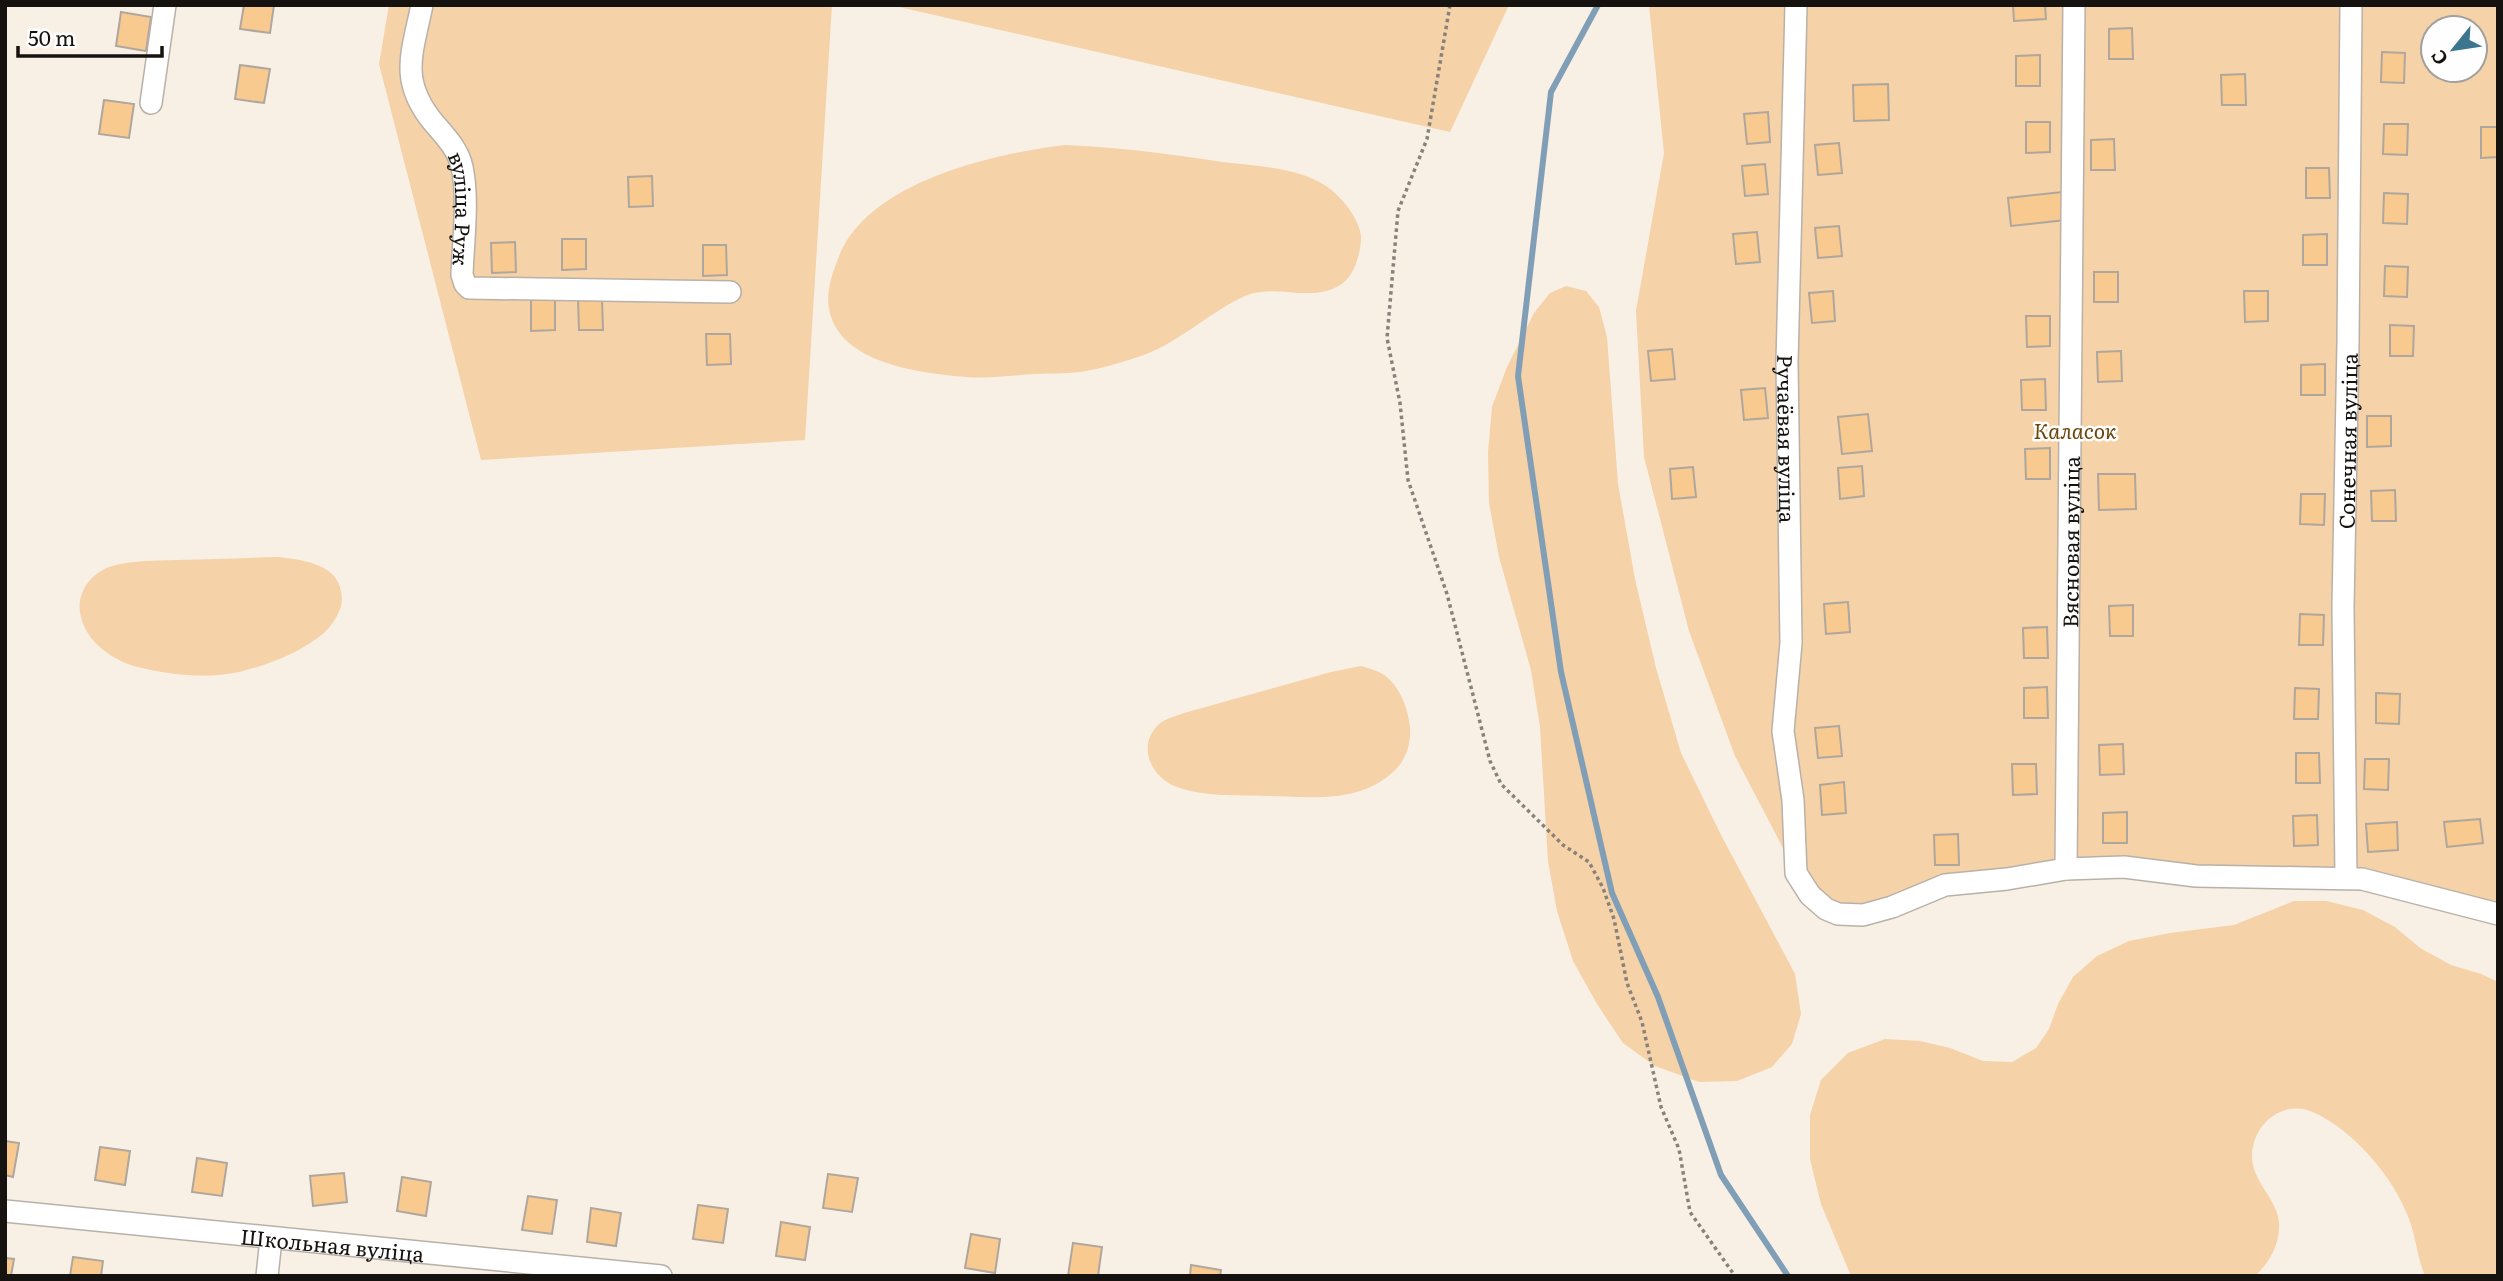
<svg xmlns="http://www.w3.org/2000/svg" width="2503" height="1281" font-family="Literata,serif">
	<style>
		.green { fill: #f5d2a7; fill-rule: evenodd }
		.lines { fill: none; stroke-linecap: round; stroke-linejoin: round }
		.stream { stroke: #809fb7; stroke-width: 6 }
		.building { fill: #f8ca90; stroke: #afa79d; stroke-width: 2 }
		.street-casing { stroke: #b9b1a8; stroke-width: 24 }
		.path { stroke: #88827b; stroke-width: 3.5; stroke-dasharray: 3.5 3.5; stroke-linecap: butt }
		.street { stroke: #fff; stroke-width: 21 }
		.labels { text-anchor: middle; dominant-baseline: central; stroke-width: 5; stroke-linejoin: round; paint-order: stroke }
		.street-label { font-size: 21px; fill: #15120f; stroke: #fefefe }
		.park-label { font-size: 21px; font-style: italic; fill: #6b460a; stroke: #fefefe }
	</style>
	<rect width="100%" height="100%" fill="#f8efe5"/>
	<!-- green -->
	<path class="green" d="M389 5H832L805 440 481 460 379 64Z
		M890 5H1509L1450 132Z
		M1649 5H2498V914L2362 879 2066 869 1851 915 1796 873 1735 756 1689 631 1644 457 1636 311 1664 153ZM2433 28H2475V70H2433Z
		M1065 145C1118 147 1170 154 1222 162 1255 166 1298 167 1326 186 1341 196 1360 219 1361 237 1361 252 1355 274 1343 283 1313 305 1277 282 1245 296 1207 313 1176 346 1135 358 1119 363 1103 368 1086 371 1070 374 1052 373 1036 374 1013 375 989 379 966 377 921 373 839 364 829 309 826 292 832 274 838 259 866 182 993 154 1065 145Z
		M1566 286 1586 291 1599 307 1607 337 1618 484 1635 579 1656 668 1681 753 1721 835 1795 974 1801 1014 1792 1044 1772 1067 1737 1081 1699 1082 1655 1066 1623 1043 1597 1004 1573 961 1557 911 1548 861 1540 727 1531 670 1499 557 1489 503 1488 452 1492 407 1507 367 1534 313 1550 293Z
		M279 557C307 561 341 564 342 599 342 610 333 624 325 632 302 652 268 665 239 672 207 679 170 675 138 667 114 661 87 643 81 617 75 595 89 575 109 567 131 560 155 561 178 560 212 559 245 558 279 557Z
		M1361 666C1368 668 1375 670 1381 673 1399 683 1409 710 1410 728 1411 744 1406 760 1394 771 1359 804 1312 797 1267 796 1238 795 1205 797 1177 787 1151 778 1136 745 1159 724 1165 719 1176 716 1184 713L1331 672Z
		M2294 901H2326L2363 910 2395 927 2420 948 2451 965 2481 974 2498 982V1276H2425C2417 1257 2416 1237 2409 1219 2394 1178 2355 1132 2315 1113 2284 1098 2253 1123 2252 1155 2251 1183 2282 1202 2279 1229 2278 1248 2268 1264 2255 1276H1851L1821 1204 1810 1159V1115L1821 1080 1848 1053 1885 1039 1920 1041 1950 1048 1983 1061 2012 1062 2036 1048 2049 1029 2058 1004 2073 977 2097 956 2129 941 2170 933 2234 925Z"/>
	<g class="lines">
		<!-- stream -->
		<path class="stream" d="M1598 5 1551 92 1518 376 1561 672 1612 893 1658 997 1721 1175 1788 1276"/>
	</g>
	<!-- building -->
	<path class="building" d="M244 5H274L270 33 240 29Z
		M2013 5H2045L2046 19 2014 21Z
		M121 12 151 17 146 51 116 46Z
		M2132 28 2133 59H2109V29Z
		M2382 52 2405 53 2404 83 2381 82Z
		M2040 55V86H2016V56Z
		M240 65 270 69 264 103 235 99Z
		M2245 74 2246 105H2222L2221 75Z
		M1888 84 1889 120 1854 121 1853 85Z
		M104 100 134 104 129 138 99 134Z
		M1768 112 1770 142 1747 144 1744 114Z
		M2026 122H2050V152L2026 153Z
		M2384 124H2408L2407 155 2383 154Z
		M2481 127H2498V157L2481 158Z
		M2114 139 2115 170H2091V140Z
		M1839 143 1842 173 1818 175 1815 145Z
		M1765 164 1768 194 1745 196 1742 166Z
		M2306 168H2329L2330 198H2306Z
		M652 176 653 206 629 207 628 177Z
		M2062 192 2065 220 2011 226 2008 198Z
		M2384 193 2408 194 2407 224 2383 223Z
		M1839 226 1842 256 1818 258 1815 228Z
		M1757 232 1760 262 1736 264 1733 234Z
		M2327 234V265H2303V235Z
		M562 239H586V269L562 270Z
		M515 242 516 272 492 273 491 243Z
		M703 245H726L727 275 703 276Z
		M2385 266 2408 267 2407 297 2384 296Z
		M2094 272H2118V302H2094Z
		M1833 291 1835 321 1812 323 1809 293Z
		M2244 291H2268V321L2245 322Z
		M602 299 603 330H579L578 300Z
		M531 300H555V330L531 331Z
		M2026 316H2050V346L2027 347Z
		M2390 325 2414 326 2413 356H2390Z
		M706 334H730L731 364 707 365Z
		M1672 349 1675 379 1651 381 1648 351Z
		M2121 351 2122 381 2098 382 2097 352Z
		M2325 364V395H2301V365Z
		M2045 379 2046 410H2022L2021 380Z
		M1765 388 1768 418 1744 420 1741 390Z
		M1868 414 1872 451 1842 454 1838 417Z
		M2367 416H2391V446L2367 447Z
		M2050 448V479H2026L2025 449Z
		M1862 466 1864 496 1840 499 1838 468Z
		M1693 467 1696 497 1672 499 1670 469Z
		M2098 474H2135L2136 509 2099 510Z
		M2395 490 2396 521H2372L2371 491Z
		M2301 494H2325L2324 525 2300 524Z
		M1848 602 1850 632 1826 634 1824 604Z
		M2133 605V636H2110L2109 606Z
		M2300 614 2324 615 2323 645H2299Z
		M2047 627 2048 658H2024L2023 628Z
		M2047 687 2048 718H2024V688Z
		M2295 688 2319 689 2318 719H2294Z
		M2376 693 2400 694 2399 724 2376 723Z
		M1839 726 1842 756 1818 758 1815 728Z
		M2123 744 2124 774 2100 775 2099 745Z
		M2296 753H2319L2320 783H2296Z
		M2365 759H2389L2388 790 2364 789Z
		M2012 764H2036L2037 794 2013 795Z
		M1844 782 1846 813 1822 815 1820 785Z
		M2127 812V843H2103V813Z
		M2317 815 2318 845 2294 846 2293 816Z
		M2480 819 2483 843 2447 847 2444 822Z
		M2397 822 2398 850 2368 852 2366 824Z
		M1958 834 1959 865H1935L1934 835Z
		M5 1141 19 1143 13 1177 5 1175Z
		M100 1147 130 1151 125 1185 95 1180Z
		M197 1158 227 1163 222 1196 192 1192Z
		M344 1173 347 1202 313 1206 310 1176Z
		M828 1174 858 1178 852 1212 823 1208Z
		M402 1177 431 1182 426 1216 397 1211Z
		M528 1196 557 1200 552 1234 522 1230Z
		M698 1205 728 1209 723 1243 693 1239Z
		M591 1208 621 1213 616 1246 587 1242Z
		M781 1222 810 1227 805 1260 776 1256Z
		M971 1234 1000 1239 995 1273 965 1268Z
		M1073 1243 1102 1247 1098 1276H1068Z
		M73 1257 103 1261 101 1276H70Z
		M5 1258 14 1259 11 1276H5Z
		M1191 1265 1221 1270 1220 1276H1190Z"/>
	<g class="lines">
		<defs>
			<g id="street">
				<path id="s1" d="M422 5C412 54 399 80 433 122 445 136 458 149 462 167 469 200 463 242 462 275L465 284 469 288 730 292"/>
				<path id="s2" d="M1796 5 1787 362 1791 643 1783 731 1793 800 1796 873 1810 895 1826 909 1838 914 1863 915 1892 907 1945 885 2007 879 2066 869 2124 867 2196 876 2362 879 2498 914"/>
				<path d="M151 103 165 5"/>
				<path id="s3" d="M2066 869 2074 5"/>
				<path id="s4" d="M2346 877 2343 607 2348 342 2351 5"/>
				<path id="s5" d="M5 1211 661 1276"/>
				<path d="M267 1276 271 1239"/>
			</g>
		</defs>
		<!-- street casing -->
		<use href="#street" class="street-casing"/>
		<!-- path -->
		<path class="path" d="M1450 5 1427 139 1398 211 1387 338 1400 403 1408 480 1447 594 1490 761 1501 784 1563 845 1589 862 1603 888 1614 919 1627 983 1642 1022 1661 1107 1679 1149 1690 1212 1735 1276"/>
		<!-- street -->
		<use href="#street" class="street"/>
	</g>
	<g class="labels">
		<!-- street labels -->
		<g class="street-label">
			<text stroke="none"><textPath href="#s1" startOffset="219">вуліца Руж</textPath></text>
			<text stroke="none"><textPath href="#s2" startOffset="434">Ручаёвая вуліца</textPath></text>
			<text stroke="none"><textPath href="#s4" startOffset="436">Сонечная вуліца</textPath></text>
			<text stroke="none"><textPath href="#s3" startOffset="327">Вясновая вуліца</textPath></text>
			<text stroke="none"><textPath href="#s5" startOffset="329">Школьная вуліца</textPath></text>
		</g>
		<!-- park labels -->
		<g class="park-label">
			<text x="2075" y="429">Каласок</text>
		</g>
	</g>
	<!-- border -->
	<rect width="2503" height="1281" fill="none" stroke="#15120f" stroke-width="14"/>
	<!-- north arrow -->
	<g transform="translate(2454 49) rotate(240)"><circle r="33" fill="#fefefe" stroke="#a1a09e" stroke-width="2"/>
	<path d="M0-5L12 26L0 18L-12 26Z" fill="#3b768e"/>
	<text y="-10" font-size="19" font-weight="bold" text-anchor="middle" fill="#15120f">С</text>
	</g>
	<!-- scale -->
	<path d="M18 46v10h144v-10" fill="none" stroke="#15120f" stroke-width="3.5"/>
	<text x="28" y="46" font-size="21" fill="#15120f" stroke="#fefefe" stroke-width="5" paint-order="stroke">50 m</text>
</svg>
